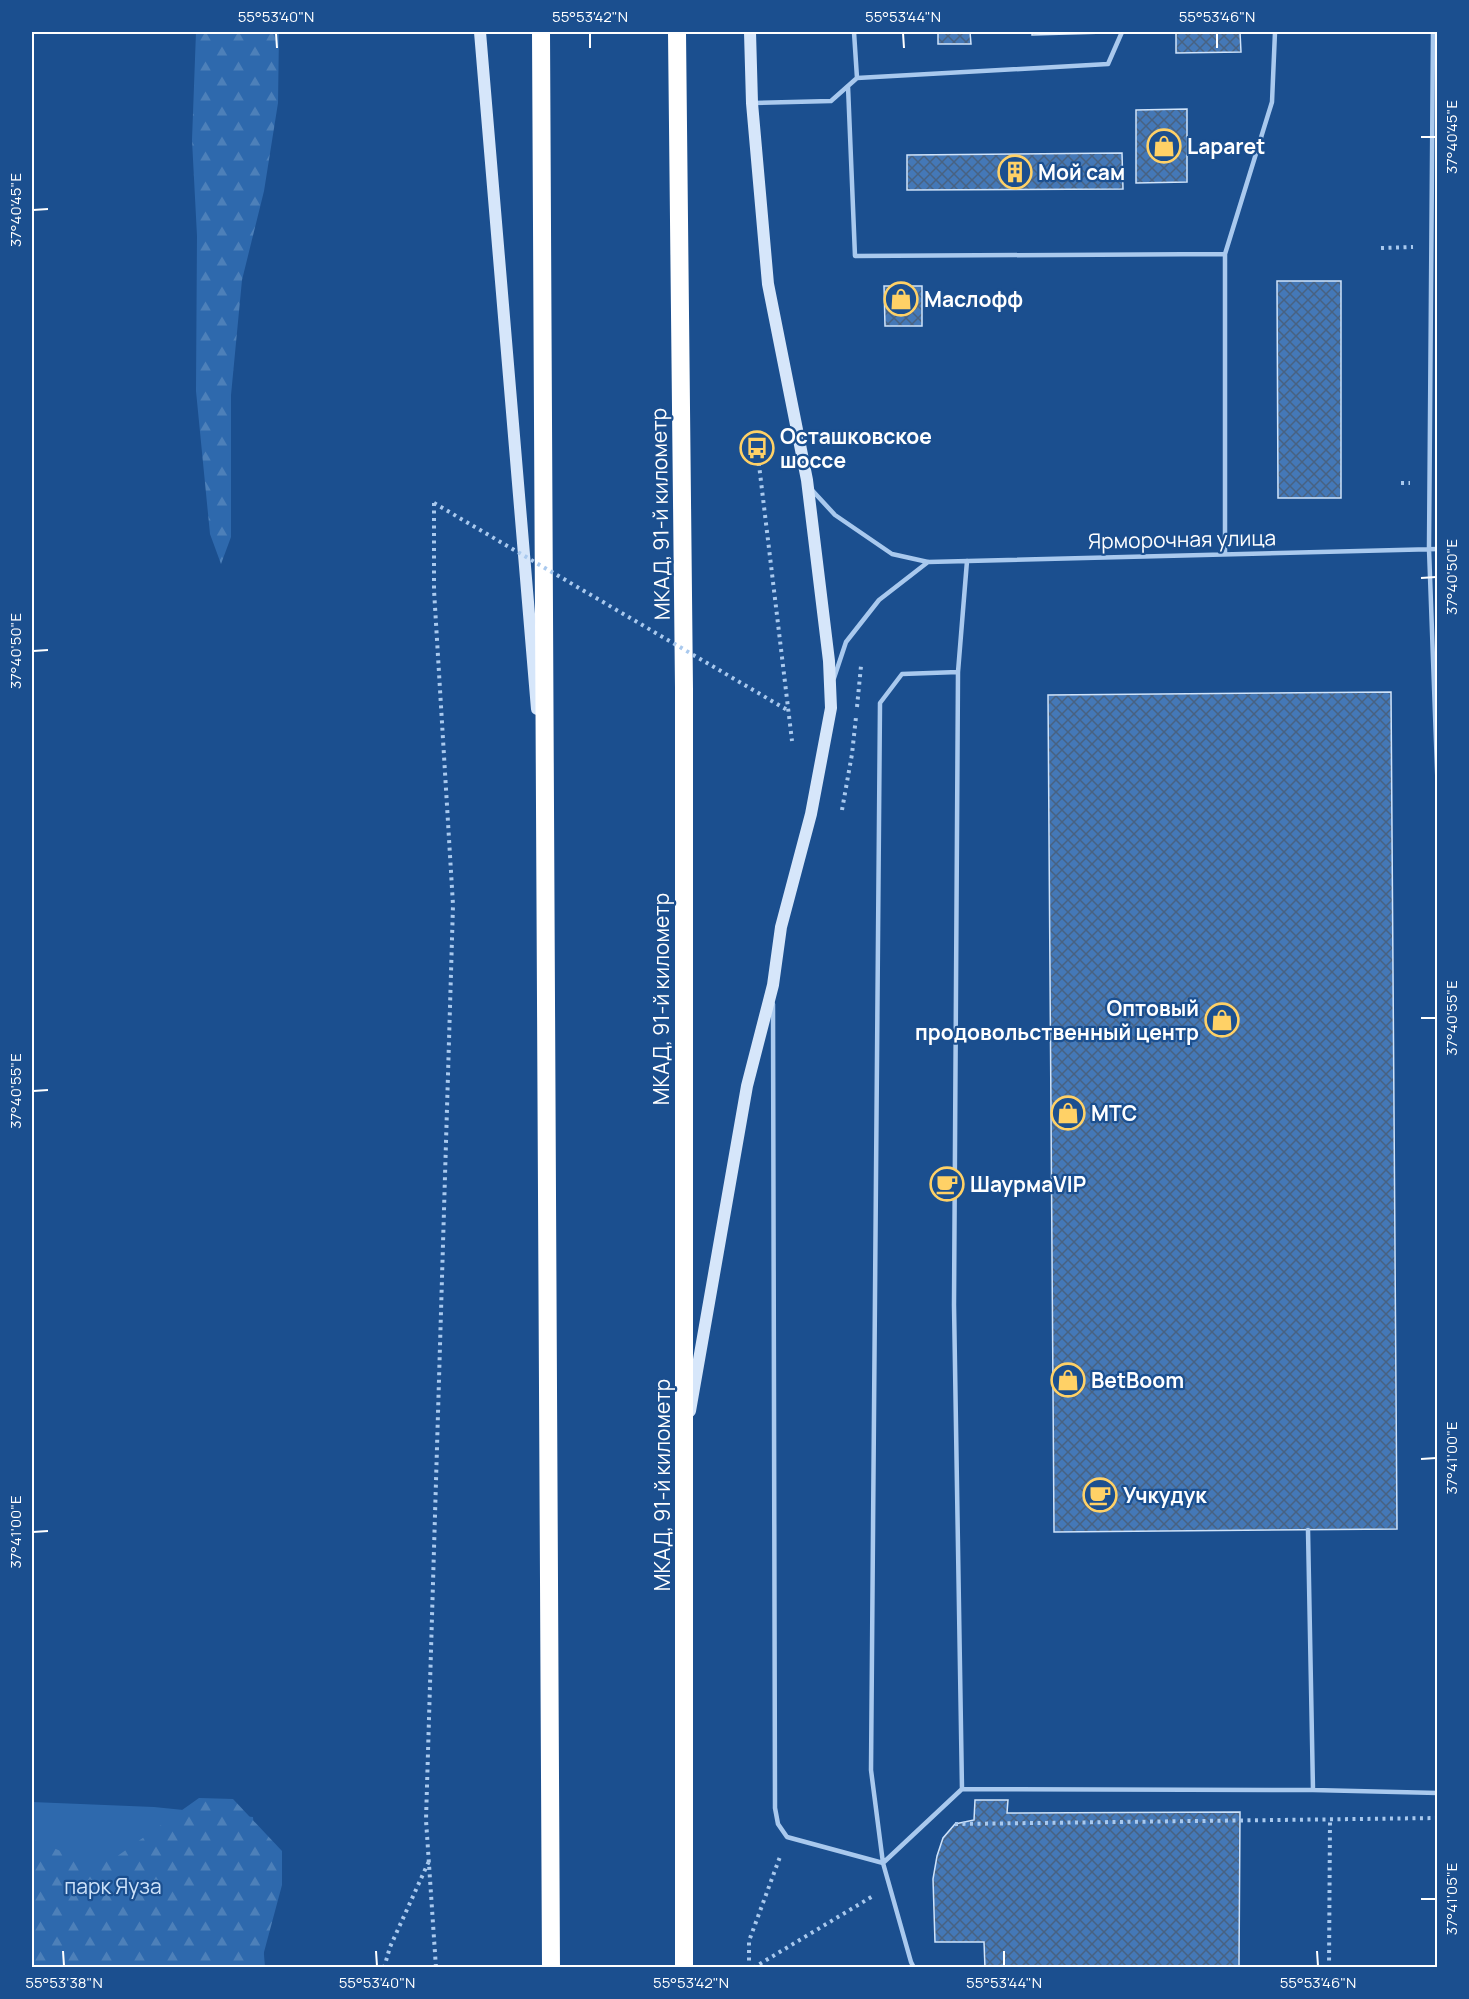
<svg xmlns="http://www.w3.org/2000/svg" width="1469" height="1999" font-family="Manrope,sans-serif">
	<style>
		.green { fill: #2e69ad }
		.forest { fill: url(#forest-firs) }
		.building { fill: url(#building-cross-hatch); stroke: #cfe3fa; stroke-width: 1.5 }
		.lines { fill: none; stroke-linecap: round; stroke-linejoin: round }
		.path { stroke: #a9c9ee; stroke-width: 4; stroke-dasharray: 3 4.5; stroke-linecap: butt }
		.lane { stroke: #a9c9ee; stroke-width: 4.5 }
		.secondary { stroke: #d6e6fa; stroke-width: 12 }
		.highway { stroke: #fff; stroke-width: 18 }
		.path-bridge { stroke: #a9c9ee; stroke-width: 4; stroke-dasharray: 3 4.5; stroke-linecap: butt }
		.ticks { fill: none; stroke: #fff; stroke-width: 2 }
		.labels { text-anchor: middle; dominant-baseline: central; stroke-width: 4.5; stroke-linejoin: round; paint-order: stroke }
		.poi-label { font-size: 21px; font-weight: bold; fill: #fff; stroke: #1b4f8f; text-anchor: start }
		.street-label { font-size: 21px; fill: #fff; stroke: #1b4f8f }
		.park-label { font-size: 21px; fill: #cfe3fa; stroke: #1b4f8f }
		.neatline { fill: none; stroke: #fff; stroke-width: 2 }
		.ticks-label { font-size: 15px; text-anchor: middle; fill: #fff }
	</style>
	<defs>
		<pattern id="forest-firs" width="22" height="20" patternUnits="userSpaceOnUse" patternTransform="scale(1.5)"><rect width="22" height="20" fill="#2e69ad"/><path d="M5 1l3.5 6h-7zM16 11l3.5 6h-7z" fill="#4d80b9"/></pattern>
		<pattern id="building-cross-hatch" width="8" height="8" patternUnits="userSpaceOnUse" patternTransform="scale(1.5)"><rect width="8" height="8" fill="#4478b7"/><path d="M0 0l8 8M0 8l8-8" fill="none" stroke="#486282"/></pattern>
	</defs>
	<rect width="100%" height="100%" fill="#1b4f8f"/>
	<!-- green -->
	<path class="green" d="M32 1802 154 1807 253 1817 265 1967 32 1968Z"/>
	<!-- forest -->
	<path class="forest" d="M196 32H279L278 103 264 191 242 280 231 395V537L221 564 210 534 196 391 197 236 192 140Z
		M199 1798 233 1799 282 1851V1885L260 1967H32V1839L82 1860 116 1857Z"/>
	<!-- building -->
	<path class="building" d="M938 32H970L971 44H938Z
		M1032 32H1105V33L1032 35Z
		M1176 32H1240L1241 52 1176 53Z
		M1187 109V182L1136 183V110Z
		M1122 153 1123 189 907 190V155Z
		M1277 281H1341V498H1278Z
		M884 286H922V326H885Z
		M1391 692 1397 1529 1054 1532 1048 695Z
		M975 1800H1008L1007 1813 1240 1812 1239 1968H985L984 1942H935L933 1879 937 1856 943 1838 955 1824 974 1820Z"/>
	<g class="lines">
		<!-- path -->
		<path class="path" d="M1381 248 1413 247
			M757 448 792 741
			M1401 483H1410
			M434 503V590L453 905 426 1820 436 1968
			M857 707 861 666
			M842 810 852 754 856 717
			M955 1824 1438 1818
			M384 1968 390 1947 429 1861
			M749 1968V1941L781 1854
			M753 1968 873 1896
			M1329 1968 1330 1820"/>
		<!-- lane -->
		<path class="lane" d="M854 32 857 78
			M1433 32 1429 549 1438 796
			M848 86 855 256 1225 254V554
			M753 103 831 101 857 78 1108 64 1122 32
			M1225 254 1272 102 1275 32
			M811 489 835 515 892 554 928 562 1438 549
			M834 678 846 642 879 600 928 562
			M773 1004 775 1808 778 1824 787 1837 883 1863
			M1308 1530 1313 1790
			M962 1789 1313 1790 1438 1793
			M883 1863 962 1789 954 1305 958 672 967 561
			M914 1968 911 1962 883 1863 871 1770 880 703 902 674 958 672"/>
		<!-- secondary -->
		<path class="secondary" d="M480 32 537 709
			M690 1411 747 1086 773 985 781 927 811 814 831 708 829 661 807 480 768 284 752 103 750 32"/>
		<!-- highway -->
		<path class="highway" d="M541 32 551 1968
			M677 32 684 688V1968"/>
		<!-- path-bridge -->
		<path class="path-bridge" d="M434 503 789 711"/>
	</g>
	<!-- ticks -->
	<path class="ticks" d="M276 33 277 48M590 33V48M903 33 904 48M1217 33V48M1421 137H1436M33 210 48 209M1421 578 1436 577M33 651 48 650M1421 1018H1436M33 1091 48 1090M1421 1459 1436 1458M33 1532 48 1531M1421 1899H1436M63 1951 64 1966M376 1951 377 1966M690 1951 691 1966M1004 1951V1966M1317 1951 1318 1966"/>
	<!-- icons -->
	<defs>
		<symbol id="shop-ring" viewBox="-11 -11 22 22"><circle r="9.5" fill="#1b4f8f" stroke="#ffd166" stroke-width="1.5"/><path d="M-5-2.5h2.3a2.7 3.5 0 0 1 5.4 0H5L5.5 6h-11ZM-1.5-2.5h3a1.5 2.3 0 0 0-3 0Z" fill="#ffd166"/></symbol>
		<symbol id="building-ring" viewBox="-11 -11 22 22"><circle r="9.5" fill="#1b4f8f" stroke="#ffd166" stroke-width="1.5"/><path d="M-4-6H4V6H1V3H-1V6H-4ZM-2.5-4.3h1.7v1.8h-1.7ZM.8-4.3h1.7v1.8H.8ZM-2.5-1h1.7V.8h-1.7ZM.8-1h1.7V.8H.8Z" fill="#ffd166"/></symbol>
		<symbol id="bus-ring" viewBox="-11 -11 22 22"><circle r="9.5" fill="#1b4f8f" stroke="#ffd166" stroke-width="1.5"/><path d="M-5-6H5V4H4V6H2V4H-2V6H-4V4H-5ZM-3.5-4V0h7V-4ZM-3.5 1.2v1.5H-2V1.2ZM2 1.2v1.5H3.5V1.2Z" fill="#ffd166"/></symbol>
		<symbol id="cafe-ring" viewBox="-11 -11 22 22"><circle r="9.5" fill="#1b4f8f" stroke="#ffd166" stroke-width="1.5"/><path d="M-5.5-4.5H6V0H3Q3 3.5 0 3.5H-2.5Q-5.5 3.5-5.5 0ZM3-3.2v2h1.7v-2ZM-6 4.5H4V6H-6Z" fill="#ffd166"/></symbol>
	</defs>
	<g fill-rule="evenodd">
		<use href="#shop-ring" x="1145" y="127" width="38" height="38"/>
		<use href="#building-ring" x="996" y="153" width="38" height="38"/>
		<use href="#shop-ring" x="882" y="280" width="38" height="38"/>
		<use href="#bus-ring" x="738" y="429" width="38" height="38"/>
		<use href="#shop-ring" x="1203" y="1001" width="38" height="38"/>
		<use href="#shop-ring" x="1049" y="1094" width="38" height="38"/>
		<use href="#cafe-ring" x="928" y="1165" width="38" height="38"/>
		<use href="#shop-ring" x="1049" y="1361" width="38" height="38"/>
		<use href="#cafe-ring" x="1081" y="1476" width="38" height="38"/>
	</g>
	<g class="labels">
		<!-- poi labels -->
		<g class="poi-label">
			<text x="1187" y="146">Laparet</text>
			<text x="1038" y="172">Мой сам</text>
			<text x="924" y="299">Маслофф</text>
			<text x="780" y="436">Осташковское<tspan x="780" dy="24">шоссе</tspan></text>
			<text x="1199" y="1008" text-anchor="end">Оптовый<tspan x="1199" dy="24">продовольственный центр</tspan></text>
			<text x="1091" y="1113">МТС</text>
			<text x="970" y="1184">ШаурмаVIP</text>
			<text x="1091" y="1380">BetBoom</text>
			<text x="1123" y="1495">Учкудук</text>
		</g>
		<!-- street labels -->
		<g class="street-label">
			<text transform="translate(660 514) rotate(-91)">МКАД, 91-й километр</text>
			<text transform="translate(1182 539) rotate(-1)">Ярморочная улица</text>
			<text transform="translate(661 999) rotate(-90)">МКАД, 91-й километр</text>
			<text transform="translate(662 1485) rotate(-90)">МКАД, 91-й километр</text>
		</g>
		<!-- park labels -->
		<g class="park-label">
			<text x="113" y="1886">парк Яуза</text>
		</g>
	</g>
	<!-- border -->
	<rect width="1469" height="1999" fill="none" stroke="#1b4f8f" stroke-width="66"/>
	<rect x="33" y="33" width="1403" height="1933" class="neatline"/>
	<g class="ticks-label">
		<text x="276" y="22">55°53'40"N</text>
		<text x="590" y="22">55°53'42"N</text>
		<text x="903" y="22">55°53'44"N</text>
		<text x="1217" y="22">55°53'46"N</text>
		<text transform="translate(1452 137) rotate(-90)" y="5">37°40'45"E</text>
		<text transform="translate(16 210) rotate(-90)" y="5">37°40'45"E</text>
		<text transform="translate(1452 577) rotate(-90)" y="5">37°40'50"E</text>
		<text transform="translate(16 651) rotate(-90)" y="5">37°40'50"E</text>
		<text transform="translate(1452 1018) rotate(-90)" y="5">37°40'55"E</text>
		<text transform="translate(16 1091) rotate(-90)" y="5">37°40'55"E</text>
		<text transform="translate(1452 1458) rotate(-90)" y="5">37°41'00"E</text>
		<text transform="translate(16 1532) rotate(-90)" y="5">37°41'00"E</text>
		<text transform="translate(1452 1899) rotate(-90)" y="5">37°41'05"E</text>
		<text x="64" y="1988">55°53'38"N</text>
		<text x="377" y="1988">55°53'40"N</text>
		<text x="691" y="1988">55°53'42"N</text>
		<text x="1004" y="1988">55°53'44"N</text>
		<text x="1318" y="1988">55°53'46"N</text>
	</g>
</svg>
